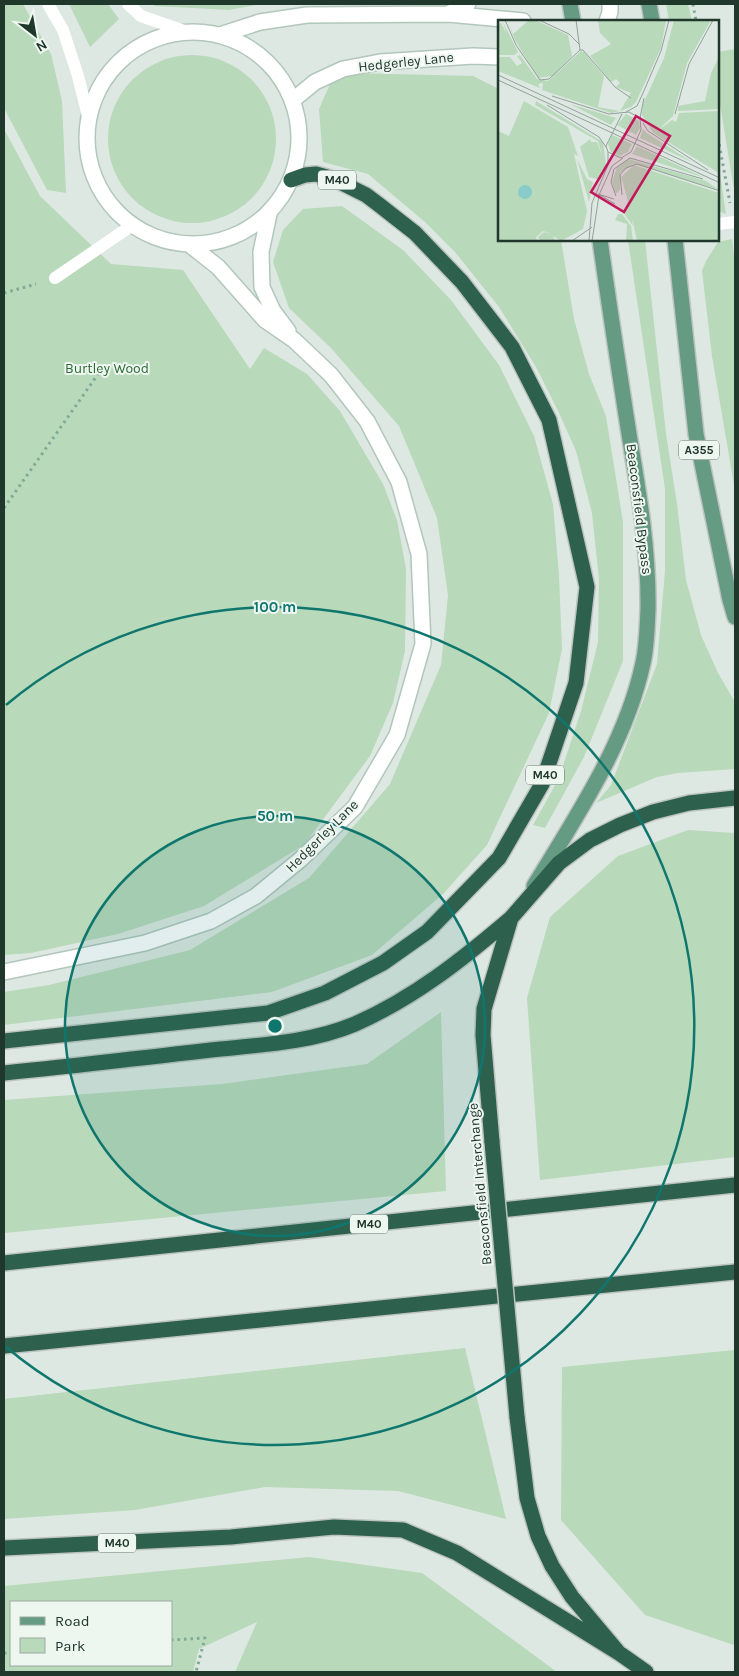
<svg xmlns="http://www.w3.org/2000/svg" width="739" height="1676" font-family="Karla,sans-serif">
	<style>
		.green { fill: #b8d9ba; fill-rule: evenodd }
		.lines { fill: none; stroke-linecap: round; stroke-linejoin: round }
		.secondary-casing { stroke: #b2c7bb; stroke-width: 18 }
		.primary-casing { stroke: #bcc3c0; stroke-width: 18 }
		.highway-casing { stroke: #bcc3c0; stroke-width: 18 }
		.path { stroke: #80aa95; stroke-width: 3; stroke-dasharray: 2.5 4; stroke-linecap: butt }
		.lane { stroke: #fff; stroke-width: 12 }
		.secondary { stroke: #fff; stroke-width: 15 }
		.primary { stroke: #659b83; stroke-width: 15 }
		.highway { stroke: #2e614d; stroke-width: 15 }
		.highway-bridge-casing { stroke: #bcc3c0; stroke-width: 18; stroke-linecap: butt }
		.highway-bridge { stroke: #2e614d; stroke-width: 15 }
		.ring { fill: none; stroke: #0f766e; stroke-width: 2.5 }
		.labels { text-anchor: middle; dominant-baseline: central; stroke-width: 4; stroke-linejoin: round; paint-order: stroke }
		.shield { fill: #eef6f0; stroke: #5e7067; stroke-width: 1 }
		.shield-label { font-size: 12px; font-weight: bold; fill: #20372c }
		.street-label { font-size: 14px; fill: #20372c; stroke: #eef6f0 }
		.park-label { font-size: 14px; fill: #2e6b39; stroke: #eef6f0 }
		.inset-road { fill: none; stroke: #92a199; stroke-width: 1 }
		.view { fill: #c2185b; fill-opacity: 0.15; stroke: #c2185b; stroke-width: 2.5 }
		.inset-edge { fill: none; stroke: #20372c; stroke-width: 2.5 }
		.centre { fill: #0f766e; stroke: #eef6f0; stroke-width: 2.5 }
		.ring-label { font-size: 15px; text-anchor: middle; font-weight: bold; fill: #0f766e; stroke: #eef6f0; stroke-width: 4; stroke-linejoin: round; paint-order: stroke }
	</style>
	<rect width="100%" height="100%" fill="#dee8e2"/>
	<!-- green -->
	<path class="green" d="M4 4H23L51 54 62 101 66 193 47 190 4 108Z
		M69 4H108L119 19 90 47Z
		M152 4H261L229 10 155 6Z
		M666 4H688L692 21H669Z
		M735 49V196L718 92V52Z
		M108 139a84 84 0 1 1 168 0a84 84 0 1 1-168 0Z
		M351 73 473 76 499 89V240H561L574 319 589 374 606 416 623 522V661L584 757 545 828 533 825 559 778 581 711 598 642 599 579 592 513 576 451 559 413 536 367 499 307 455 252 425 222 368 174 323 162 319 109 330 84Z
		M4 129 40 196 111 264 183 270 250 369 264 348 307 374 340 411 383 484 397 520 406 569 405 651 393 703 370 756 304 845 204 906 118 934 31 953 4 955Z
		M718 160 726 214 718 211Z
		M342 206 403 250 451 300 499 365 534 436 553 504 559 575 562 649 549 713 487 845 443 894 372 955 272 992 4 1025V992L49 985 190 950 309 878 390 784 441 665 448 595 437 518 399 426 331 348 289 308 273 262 283 230 303 209Z
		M732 239 735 263V491L712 356 702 271 706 261 718 242Z
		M628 240H645L666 434 677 504 686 580 701 635 718 673 735 702V769L678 773 657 777 596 803 611 785 657 664 665 571V489Z
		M688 830 735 833V1157L540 1180 527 998 550 917 618 856Z
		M441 1012 446 1191 4 1233V1100L222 1084 367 1064Z
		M465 1348 506 1519 398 1491 265 1487 135 1510 4 1519V1399Z
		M735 1350V1644L734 1645 645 1615 561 1520 562 1367Z
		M309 1557 422 1573 557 1672H235L257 1622 199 1649 193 1672H4V1586ZM11 1602H171V1665H11Z"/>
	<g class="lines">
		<defs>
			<path id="secondary" d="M448 14 468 4
				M607 21 610 12V4
				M87 138a106 106 0 1 1 212 0a106 106 0 1 1-212 0Z
				M220 35 260 22 307 15 448 14 523 21
				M293 100 315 82 343 69 380 62 473 56 499 57
				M269 214 261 252 262 287 273 311 288 331
				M4 972 145 943 211 921 256 896 301 859 355 807 397 735 423 644 419 554 399 482 367 421 331 375 294 340 265 320 218 267 190 245"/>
			<path id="primary" d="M570 4 573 21
				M649 4 652 21
				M675 240 696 434 730 600 735 617
				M534 886C576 817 626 743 643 663 647 646 647 628 648 610 649 551 639 493 629 434 619 370 609 305 600 240"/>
			<path id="highway" d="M4 1041 268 1013 325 993 383 963 427 932 499 858 542 784 576 683 587 587 549 420 512 347 462 282 415 233 378 204 366 195 338 181 327 177 316 174 305 175 291 180
				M4 1073C73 1066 142 1058 211 1050 258 1045 310 1043 355 1024 414 998 463 959 511 918
				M492 1142 483 1035 484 1009 511 918 559 863 590 840 620 825 653 812 689 803 735 798
				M4 1263 735 1185
				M4 1346 735 1272
				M517 1417 527 1498 538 1536 552 1566 572 1597 619 1653 646 1672
				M4 1548 231 1537 334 1527 403 1530 457 1553 619 1653"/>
		</defs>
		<!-- secondary casing -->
		<use href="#secondary" class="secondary-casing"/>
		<!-- primary casing -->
		<use href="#primary" class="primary-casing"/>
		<!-- highway casing -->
		<use href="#highway" class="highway-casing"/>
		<!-- path -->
		<path class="path" d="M693 4 696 21
			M718 138 730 203
			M4 293 36 284
			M4 508 103 367
			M171 1640 205 1638 196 1672
			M4 1653H11"/>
		<!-- lane -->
		<path class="lane" d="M48 4 63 30 78 76 88 116
			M128 4 141 16 187 32
			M718 224 735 222
			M55 278 131 226"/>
		<!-- secondary -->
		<use href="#secondary" class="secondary"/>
		<!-- primary -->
		<use href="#primary" class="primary"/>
		<!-- highway -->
		<use href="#highway" class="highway"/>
		<defs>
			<path id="highway-bridge" d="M492 1142 517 1417"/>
		</defs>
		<!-- highway-bridge casing -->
		<use href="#highway-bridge" class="highway-bridge-casing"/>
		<!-- highway-bridge -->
		<use href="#highway-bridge" class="highway-bridge"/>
	</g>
	<!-- distance rings -->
	<circle cx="275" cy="1026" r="210" fill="#0f766e" fill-opacity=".12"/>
	<g class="ring">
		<circle cx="275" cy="1026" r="210"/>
		<path d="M6 705A419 419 0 1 1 6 1347"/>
	</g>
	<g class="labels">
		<!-- shield labels -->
		<g class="shield">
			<rect x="318" y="170.5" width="38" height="19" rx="4"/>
			<rect x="679" y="440.5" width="40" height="19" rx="4"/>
			<rect x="526" y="765.5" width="38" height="19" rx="4"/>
			<rect x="350" y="1214.5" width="38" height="19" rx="4"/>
			<rect x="98" y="1533.5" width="38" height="19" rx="4"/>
		</g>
		<g class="shield-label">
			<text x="337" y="180">M40</text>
			<text x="699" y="450">A355</text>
			<text x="545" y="775">M40</text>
			<text x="369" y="1224">M40</text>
			<text x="117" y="1543">M40</text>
		</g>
		<!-- street labels -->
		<g class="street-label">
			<text transform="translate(406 62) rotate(-6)">Hedgerley Lane</text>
			<text transform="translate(639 509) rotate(83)">Beaconsfield Bypass</text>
			<text transform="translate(322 836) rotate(-45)">Hedgerley Lane</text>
			<text transform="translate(480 1184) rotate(-95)">Beaconsfield Interchange</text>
		</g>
		<!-- park labels -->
		<g class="park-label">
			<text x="107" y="368">Burtley Wood</text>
		</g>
	</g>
	<!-- overview -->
	<g transform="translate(498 20)">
		<rect width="221" height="221" fill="#dee8e2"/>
		<path d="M4 0 20 32 16 35H0V4L3 3 9 14ZM9 0 15 14 31 0H37L70 15 74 36 55 56 40 58 17 20ZM100 0H168L163 28 138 82 133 87 122 91 113 93 44 70 45 63 40 64 42 68 0 51V37H12L19 46 24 43 19 36 22 35 39 59 50 61 83 31 86 32 106 56 100 87 122 91 133 73 118 67 122 63 118 59 113 62 92 36 113 24 102 13ZM176 0H213L189 43 175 96 159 111 174 100 178 102 181 93 221 91V153L155 113 144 95 145 84 166 38ZM221 37V89L180 91V86L207 81 213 53ZM26 81 70 107 80 136 76 134 89 191 85 209 63 221 55 216 57 221H42L40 217 46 212 54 214 45 211 38 217 39 221H0V111L11 116ZM38 81 105 122 108 145 102 160 91 157 82 127 92 119 93 122H99L105 138 100 121 37 85ZM72 84 118 98 113 105ZM128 94 141 101 142 108 138 115 119 105ZM145 109 149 113 194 142 142 118ZM114 115 134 124 130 132 122 136 113 132 110 124ZM139 126 207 158 134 134ZM79 139 89 159 95 162 91 182ZM131 139 208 161 221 170 136 144 122 153V170L118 174 114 162 119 147ZM136 145 221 173V221H139L135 202 134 200 135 206 125 192 130 181 123 157ZM120 194H124L133 206 135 221H128L129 204 117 200Z" fill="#b8d9ba"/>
		<path d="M20 172a7 7 0 1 1 14 0a7 7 0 1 1-14 0Z" fill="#88cbc9"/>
		<path class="inset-road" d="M7 0 18 25 42 60 51 59 82 30M41 0 71 14 81 24M78 0 82 30M82 30H85L117 67 133 78M0 55 222 158M0 60 222 163M54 76 111 94 131 92 142 98 143 110 133 132 123 138 110 132 108 126 124 94M49 85 101 117 108 127M128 92 139 86 145 73 163 31 171 0M177 94 191 44 215 0M142 98 146 78M145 103 150 111 210 150M100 174 116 179M100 174 117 184M124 175 122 155 128 148 139 144 222 171M118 176 113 162 116 149 132 138 205 159M74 221 94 207M91 221 94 183 110 145V132M94 221 101 175 114 146 125 138"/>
		<path class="view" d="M138 96 172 116 126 192 93 172Z"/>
		<rect width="221" height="221" class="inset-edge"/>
	</g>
	<circle cx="275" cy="1026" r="8" class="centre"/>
	<g class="ring-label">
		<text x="275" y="612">100 m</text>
		<text x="275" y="821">50 m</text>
	</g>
	<!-- border -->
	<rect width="739" height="1676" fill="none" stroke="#20372c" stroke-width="10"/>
	<!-- legend -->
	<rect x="10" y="1601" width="162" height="65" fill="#eef6f0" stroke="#9caaa2"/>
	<rect x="20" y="1617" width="25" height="8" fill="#659b83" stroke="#9caaa2"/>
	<text x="55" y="1626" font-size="15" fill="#20372c">Road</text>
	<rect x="20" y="1638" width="25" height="15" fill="#b8d9ba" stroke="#9caaa2"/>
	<text x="55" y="1651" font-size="15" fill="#20372c">Park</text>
	<!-- north arrow -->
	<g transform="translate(35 35) rotate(149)" stroke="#eef6f0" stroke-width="4" paint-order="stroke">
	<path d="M0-4L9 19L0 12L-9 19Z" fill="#20372c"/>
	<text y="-8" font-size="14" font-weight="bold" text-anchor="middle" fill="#20372c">N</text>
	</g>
</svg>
